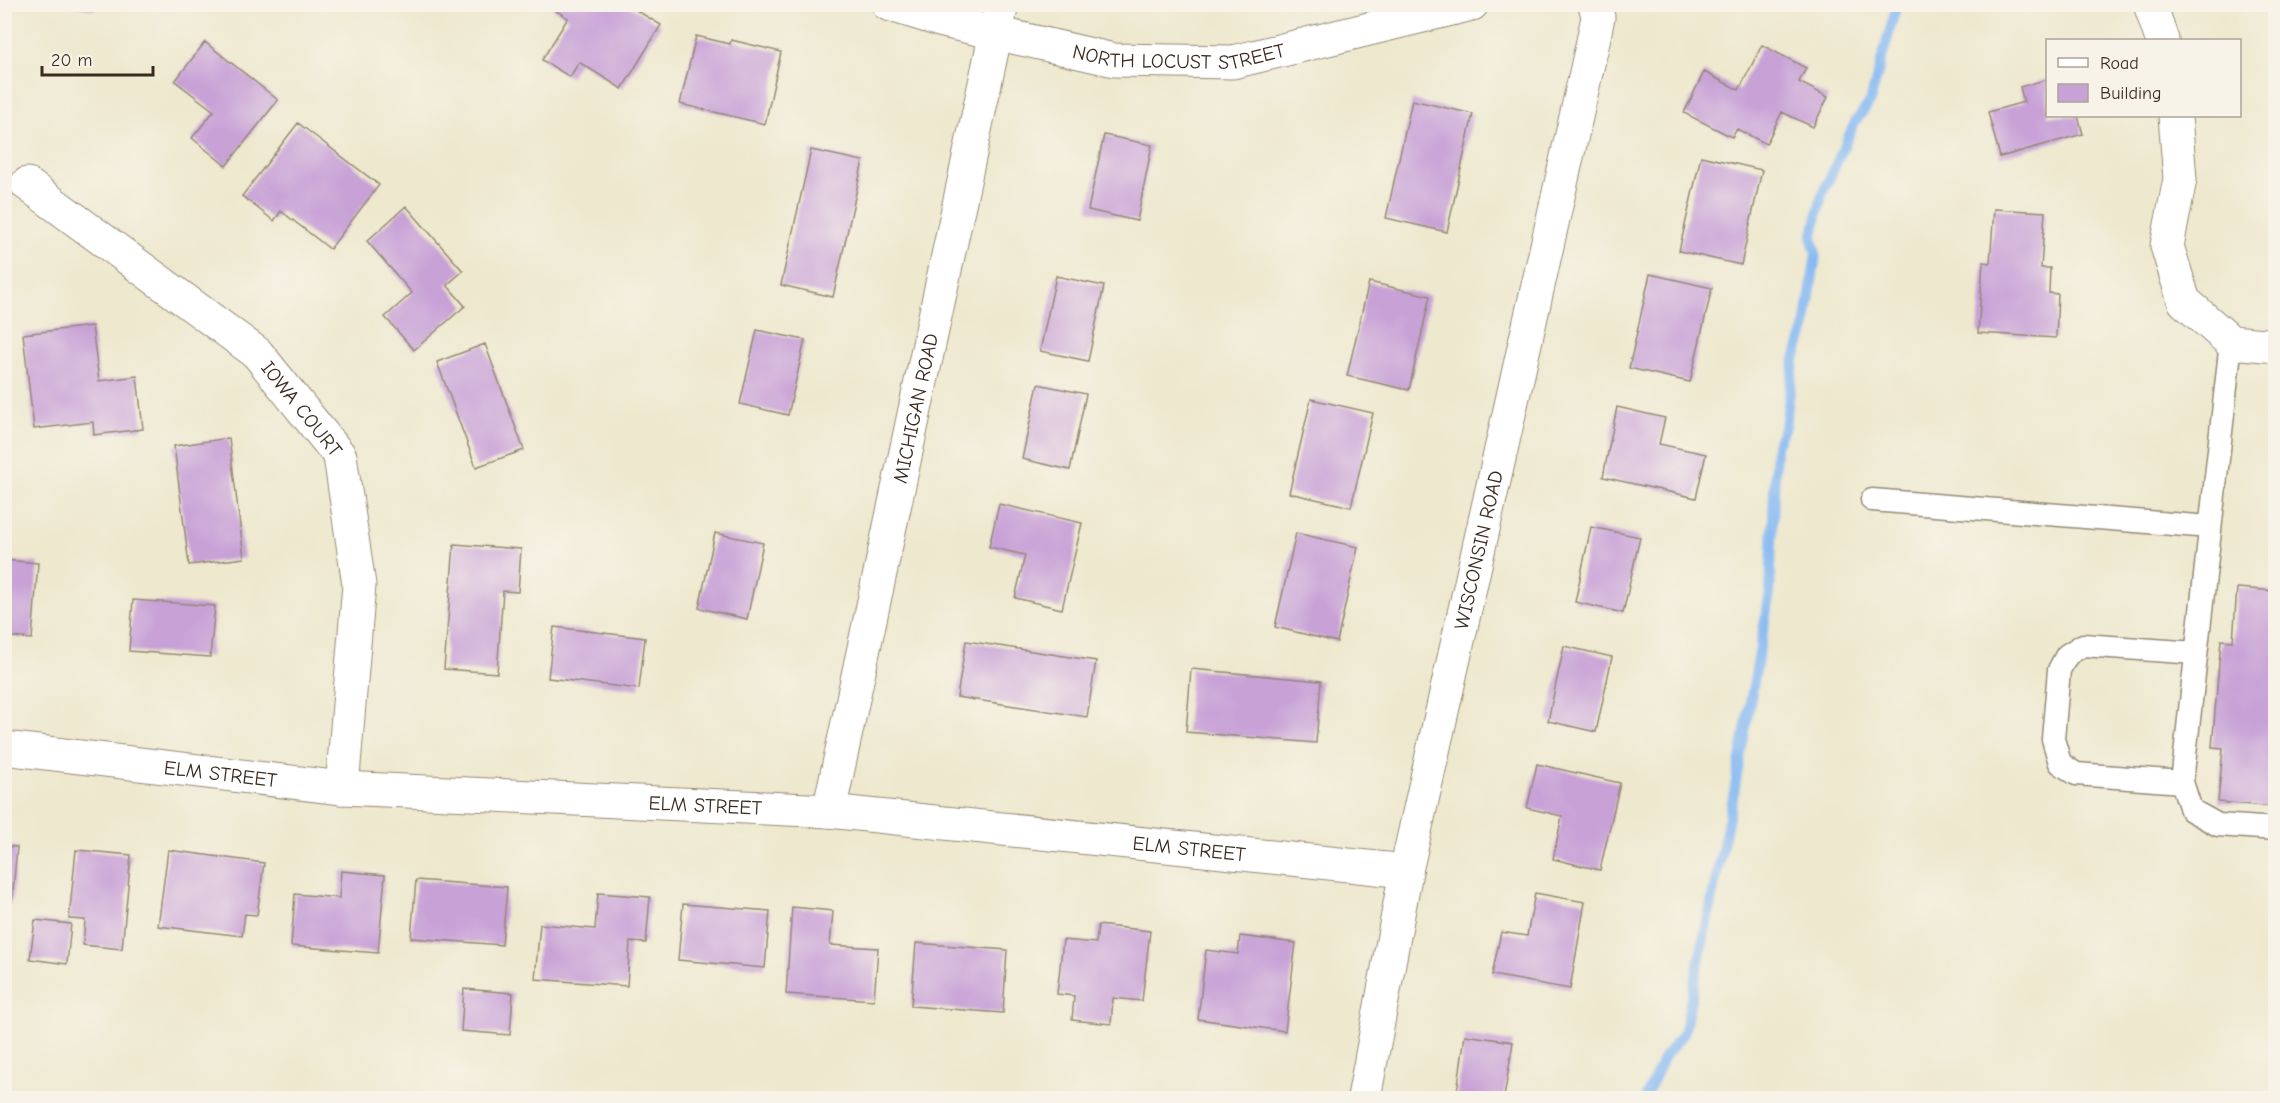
<svg xmlns="http://www.w3.org/2000/svg" width="2280" height="1103" font-family="'Comic Neue',sans-serif">
	<style>
		.lines { fill: none; stroke-linecap: round; stroke-linejoin: round }
		.stream { stroke: #86b9f3; stroke-width: 10 }
		.building { fill: #c8a1d7 }
		.service-casing { stroke: #948976; stroke-width: 25 }
		.minor-casing { stroke: #948976; stroke-width: 35 }
		.service { stroke: #fff; stroke-width: 22 }
		.minor { stroke: #fff; stroke-width: 33 }
		.labels { text-anchor: middle; dominant-baseline: central; stroke-width: 5; stroke-linejoin: round; paint-order: stroke }
		.street-label { font-size: 20px; fill: #3b2a1e; stroke: #f7f3e8 }
	</style>
	<rect width="100%" height="100%" fill="#f7f3e8"/>
	<filter id="ink" filterUnits="userSpaceOnUse"><feTurbulence type="fractalNoise" baseFrequency=".0167" numOctaves="2"/><feDisplacementMap in="SourceGraphic" scale="12" xChannelSelector="R" yChannelSelector="G"/><feConvolveMatrix kernelMatrix="1 2 1 2 8 2 1 2 1" color-interpolation-filters="sRGB"/></filter>
	<filter id="wash" filterUnits="userSpaceOnUse"><feTurbulence type="fractalNoise" baseFrequency=".008" numOctaves="4" result="noise"/><feDisplacementMap in="SourceGraphic" scale="24" xChannelSelector="R" yChannelSelector="G"/><feGaussianBlur stdDeviation="1.35" result="paint"/><feColorMatrix in="noise" values="0 0 0 0 0 0 0 0 0 0 0 0 0 0 0 0 0 1.4 0 .05"/><feComposite in="paint" operator="in"/></filter>
	<g filter="url(#wash)">
		<rect width="100%" height="100%" fill="#eee8ce"/>
		<g class="lines">
			<!-- stream -->
			<path class="stream" d="M1645 1098 1665 1056 1684 1033 1734 792 1770 592 1776 445 1785 427 1794 362 1805 329 1816 254 1812 239 1822 195 1855 122 1870 102 1897 4"/>
		</g>
		<g id="blocks">
			<!-- building -->
			<path class="building" d="M58 4H96L95 10Z
				M556 4H626L661 25 622 89 579 62 570 77 542 60 568 18 553 9Z
				M696 36 730 44 731 40 781 52 765 124 680 104Z
				M205 42 278 100 226 166 192 138 214 111 175 81Z
				M1762 45 1806 68 1799 82 1828 97 1813 127 1782 112 1766 144 1737 129 1732 137 1684 113 1704 72 1739 90Z
				M2048 79V116H2078L2083 134 2000 157 1988 112 2024 102 2020 87Z
				M1412 100 1473 114 1447 232 1386 218Z
				M298 123 379 185 330 249 281 211 274 221 242 196Z
				M1104 135 1152 145 1137 221 1088 210Z
				M811 150 863 161 833 297 781 285Z
				M1701 156 1762 170 1741 265 1679 251Z
				M406 206 463 271 447 285 465 306 414 350 385 317 412 293 367 241Z
				M1994 209 2045 212 2041 268H2050L2049 293 2058 294 2056 338 1978 333 1983 262 1990 263Z
				M1650 274 1712 288 1690 382 1629 368Z
				M1056 276 1104 286 1088 361 1040 351Z
				M1369 282 1430 296 1409 390 1347 376Z
				M92 326 99 381 137 376 143 429 94 435 93 422 34 429 23 334Z
				M757 330 805 340 788 415 740 404Z
				M485 344 524 450 476 467 437 362Z
				M1038 384 1086 394 1070 470 1022 459Z
				M1311 399 1373 413 1351 507 1289 493Z
				M1617 407 1665 418 1659 444 1706 454 1696 498 1603 477Z
				M229 438 244 558 189 565 174 446Z
				M999 504 1082 523 1062 609 1015 598 1025 555 989 547Z
				M1591 527 1640 537 1623 613 1575 602Z
				M715 533 763 543 747 619 699 608Z
				M1296 533 1358 547 1337 642 1275 627Z
				M454 544 521 549 518 592 503 591 497 673 444 669Z
				M4 560 38 563 32 639 4 636Z
				M2237 588 2276 591V807L2218 802 2223 748 2212 747 2221 640 2233 641Z
				M133 600 215 606 210 657 129 651Z
				M554 627 645 638 639 689 548 678Z
				M966 641 1096 661 1087 717 957 697Z
				M1564 646 1612 657 1596 732 1548 721Z
				M1191 669 1321 681 1316 743 1186 732Z
				M1537 764 1620 783 1600 870 1553 859 1562 816 1527 808Z
				M4 846 17 847 12 902 4 901Z
				M76 850 131 855 122 949 83 945 85 920 69 919Z
				M168 850 264 863 257 915 245 914 242 936 158 926Z
				M341 871 385 875 378 953 291 946 295 894 339 898Z
				M416 880 507 887 502 945 411 938Z
				M598 893 650 897 646 943 630 942 627 986 535 979 540 924 595 929Z
				M1535 893 1585 902 1570 989 1492 975 1501 932 1527 936Z
				M683 904 770 911 765 968 678 960Z
				M792 907 833 911 830 945 878 948 874 1000 786 994Z
				M35 920 71 924 67 964 30 959Z
				M1098 925 1150 931 1142 1001 1113 998 1111 1024 1072 1020 1074 996 1057 994 1063 940 1096 943Z
				M1240 936 1296 943 1285 1031 1198 1019 1206 950 1238 954Z
				M916 943 1007 950 1003 1013 911 1006Z
				M464 989 513 993 510 1035 461 1031Z
				M1465 1035 1513 1042 1504 1098H1456Z"/>
		</g>
	</g>
	<g filter="url(#ink)">
		<use href="#blocks" fill-opacity="0" stroke="#948976" stroke-width="1.5"/>
		<g class="lines">
			<defs>
				<path id="service" d="M2231 342 2182 782 2191 810 2218 825 2276 829
					M1872 500 2210 527
					M2182 782 2076 774 2060 763 2053 739 2059 670 2067 655 2083 645 2196 653"/>
				<g id="minor">
					<path id="s1" d="M888 4 943 21 1114 60 1233 62 1472 4"/>
					<path d="M2150 4 2162 40"/>
					<path d="M2175 116 2180 179 2167 246 2184 301 2231 342 2276 346"/>
					<path id="s2" d="M27 184 257 353 340 456 359 585 342 788"/>
					<path id="s3" d="M4 748 342 788 829 811 1406 871"/>
					<path id="s4" d="M829 811 1002 4"/>
					<path id="s5" d="M1364 1098 1406 871 1592 46 1598 17 1595 4"/>
				</g>
			</defs>
			<!-- service casing -->
			<use href="#service" class="service-casing"/>
			<!-- minor casing -->
			<use href="#minor" class="minor-casing"/>
			<!-- service -->
			<use href="#service" class="service"/>
			<!-- minor -->
			<use href="#minor" class="minor"/>
		</g>
	</g>
	<g class="labels">
		<!-- street labels -->
		<g class="street-label">
			<text stroke="none"><textPath href="#s1" startOffset="298">NORTH LOCUST STREET</textPath></text>
			<text stroke="none"><textPath href="#s4" startOffset="412">MICHIGAN ROAD</textPath></text>
			<text stroke="none"><textPath href="#s2" startOffset="357">IOWA COURT</textPath></text>
			<text stroke="none"><textPath href="#s5" startOffset="560">WISCONSIN ROAD</textPath></text>
			<text stroke="none"><textPath href="#s3" startOffset="218">ELM STREET</textPath></text>
			<text stroke="none"><textPath href="#s3" startOffset="704">ELM STREET</textPath></text>
			<text stroke="none"><textPath href="#s3" startOffset="1190">ELM STREET</textPath></text>
		</g>
	</g>
	<!-- margin -->
	<rect width="2280" height="1103" fill="none" stroke="#f7f3e8" stroke-width="24"/>
	<!-- legend -->
	<rect x="2046" y="39" width="195" height="78" fill="#f7f3e8" stroke="#aca397" stroke-width="1.5"/>
	<rect x="2058" y="58" width="30" height="9" fill="#ffffff" stroke="#aca397" stroke-width="1.5"/>
	<text x="2100" y="69" font-size="18" fill="#3b2a1e">Road</text>
	<rect x="2058" y="84" width="30" height="18" fill="#c8a1d7" stroke="#aca397" stroke-width="1.5"/>
	<text x="2100" y="99" font-size="18" fill="#3b2a1e">Building</text>
	<!-- scale -->
	<path d="M42 66v9h111v-9" fill="none" stroke="#3b2a1e" stroke-width="3"/>
	<text x="51" y="66" font-size="18" fill="#3b2a1e" stroke="#f7f3e8" stroke-width="4.5" paint-order="stroke">20 m</text>
</svg>
